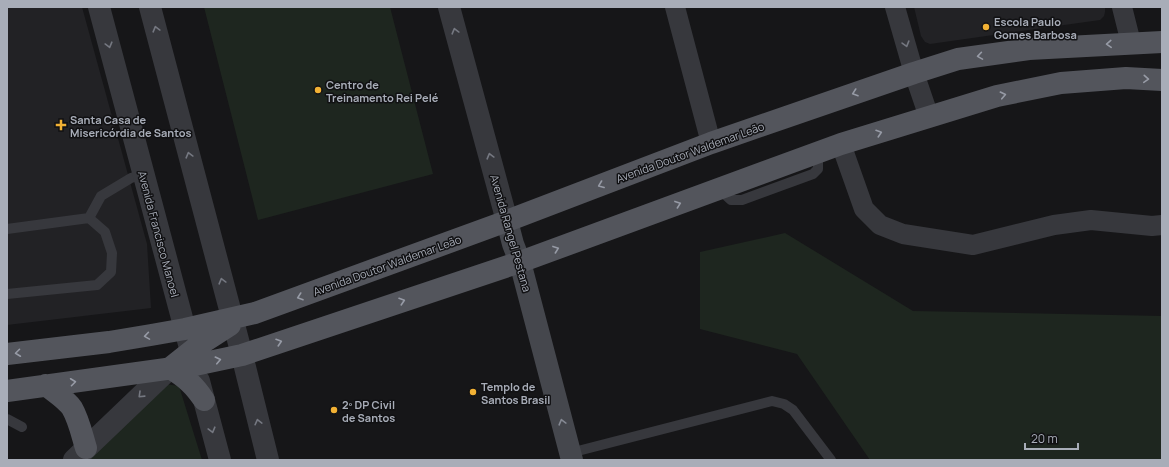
<svg xmlns="http://www.w3.org/2000/svg" width="1169" height="467" font-family="Manrope,sans-serif">
	<style>
		.built { fill: #222225 }
		.green { fill: #1e261f }
		.lines { fill: none; stroke-linecap: round; stroke-linejoin: round }
		.service { stroke: #37383d; stroke-width: 10 }
		.minor { stroke: #37383d; stroke-width: 20 }
		.tertiary { stroke: #37383d; stroke-width: 22 }
		.secondary { stroke: #45474d; stroke-width: 22 }
		.primary { stroke: #53555c; stroke-width: 22 }
		.oneway { stroke: #757881 }
		.oneway2 { stroke: #979ba6 }
		.oneway3 { stroke: #858993 }
		.poi-dot { fill: #f2b134; stroke: #111113; stroke-width: 1.5 }
		.labels { text-anchor: middle; dominant-baseline: central; stroke-width: 3; stroke-linejoin: round; paint-order: stroke }
		.poi-label { font-size: 11px; font-weight: bold; fill: #a8adb8; stroke: #111113; text-anchor: start }
		.street-label { font-size: 11px; fill: #a8adb8; stroke: #111113 }
	</style>
	<rect width="100%" height="100%" fill="#161618"/>
	<!-- built -->
	<path class="built" d="M7 7H82L147 244 151 308 7 325Z
		M914 7H1105V12L1104 16 1100 20 930 44 925 42 921 36Z"/>
	<!-- green -->
	<path class="green" d="M204 7H390L433 174 258 220Z
		M785 233 913 311 1162 316V460H870L797 354 700 329V252Z
		M165 384 179 386 202 460H87Z"/>
	<g class="lines">
		<!-- service -->
		<path class="service" d="M719 189 731 200H742L813 174 818 169V153
			M89 218 101 196 131 178 144 174
			M7 229 89 218 105 232 112 253 111 272 97 285 7 294
			M7 419 22 427
			M570 453 772 401 784 404 793 410 831 460"/>
		<!-- minor -->
		<path class="minor" d="M675 7 711 143
			M895 7 914 73 929 117
			M1122 7 1131 43
			M841 144 864 209 880 225 903 234 973 245 1054 225 1091 220 1152 226 1162 225"/>
		<!-- tertiary -->
		<path class="tertiary" d="M99 7 190 348
			M150 7 242 355 268 460
			M449 7 507 221
			M199 381 220 460
			M74 460 170 368"/>
		<!-- secondary -->
		<path class="secondary" d="M507 221 513 244 520 262 572 460"/>
		<!-- primary -->
		<path class="primary" d="M7 354 109 342 151 335 185 329 255 313 507 221 711 143 914 73 958 59 1029 49 1162 42
			M170 368 199 345 230 325
			M170 368C186 378 194 385 204 400
			M46 385C54 392 66 399 72 408 79 420 82 435 86 448
			M7 391 195 365 242 355 520 262 841 144 997 96 1061 83 1126 78 1162 80"/>
	</g>
	<!-- one-way arrows -->
	<defs><path id="oneway-chevron" d="M-2-3.5L2.5 0L-2 3.5" fill="none" stroke-width="1.6" stroke-linecap="round" stroke-linejoin="round"/></defs>
	<g class="oneway">
		<use href="#oneway-chevron" transform="translate(156 29) rotate(-105)"/>
		<use href="#oneway-chevron" transform="translate(455 31) rotate(-105)"/>
		<use href="#oneway-chevron" transform="translate(906 44) rotate(74)"/>
		<use href="#oneway-chevron" transform="translate(109 45) rotate(75)"/>
		<use href="#oneway-chevron" transform="translate(189 155) rotate(-105)"/>
		<use href="#oneway-chevron" transform="translate(490 156) rotate(-105)"/>
		<use href="#oneway-chevron" transform="translate(222 281) rotate(-105)"/>
		<use href="#oneway-chevron" transform="translate(141 395) rotate(136)"/>
		<use href="#oneway-chevron" transform="translate(258 422) rotate(-104)"/>
		<use href="#oneway-chevron" transform="translate(212 430) rotate(75)"/>
	</g>
	<g class="oneway2">
		<use href="#oneway-chevron" transform="translate(1109 44) rotate(177)"/>
		<use href="#oneway-chevron" transform="translate(980 56) rotate(171)"/>
		<use href="#oneway-chevron" transform="translate(1146 79) rotate(4)"/>
		<use href="#oneway-chevron" transform="translate(855 93) rotate(161)"/>
		<use href="#oneway-chevron" transform="translate(1003 95) rotate(-12)"/>
		<use href="#oneway-chevron" transform="translate(879 133) rotate(-18)"/>
		<use href="#oneway-chevron" transform="translate(601 185) rotate(159)"/>
		<use href="#oneway-chevron" transform="translate(678 204) rotate(-20)"/>
		<use href="#oneway-chevron" transform="translate(556 249) rotate(-20)"/>
		<use href="#oneway-chevron" transform="translate(300 297) rotate(161)"/>
		<use href="#oneway-chevron" transform="translate(402 301) rotate(-18)"/>
		<use href="#oneway-chevron" transform="translate(147 336) rotate(171)"/>
		<use href="#oneway-chevron" transform="translate(279 342) rotate(-18)"/>
		<use href="#oneway-chevron" transform="translate(18 353) rotate(173)"/>
		<use href="#oneway-chevron" transform="translate(218 360) rotate(-13)"/>
		<use href="#oneway-chevron" transform="translate(73 382) rotate(-7)"/>
	</g>
	<use class="oneway3" href="#oneway-chevron" transform="translate(562 422) rotate(-105)"/>
	<!-- markers -->
	<g class="poi-dot">
		<circle cx="986" cy="27" r="4"/>
		<circle cx="318" cy="90" r="4"/>
		<path d="M59 119h4v4h4v4h-4v4h-4v-4h-4v-4h4z"/>
		<circle cx="473" cy="392" r="4"/>
		<circle cx="334" cy="410" r="4"/>
	</g>
	<g class="labels">
		<!-- poi labels -->
		<g class="poi-label">
			<text x="994" y="21">Escola Paulo<tspan x="994" dy="13">Gomes Barbosa</tspan></text>
			<text x="326" y="84">Centro de<tspan x="326" dy="13">Treinamento Rei Pelé</tspan></text>
			<text x="70" y="119">Santa Casa de<tspan x="70" dy="13">Misericórdia de Santos</tspan></text>
			<text x="481" y="386">Templo de<tspan x="481" dy="13">Santos Brasil</tspan></text>
			<text x="342" y="404">2º DP Civil<tspan x="342" dy="13">de Santos</tspan></text>
		</g>
		<!-- street labels -->
		<g class="street-label">
			<text transform="translate(690 152) rotate(-20)">Avenida Doutor Waldemar Leão</text>
			<text transform="translate(511 233) rotate(74)">Avenida Rangel Pestana</text>
			<text transform="translate(159 234) rotate(75)">Avenida Francisco Manoel</text>
			<text transform="translate(387 265) rotate(-20)">Avenida Doutor Waldemar Leão</text>
		</g>
	</g>
	<!-- border -->
	<rect width="1169" height="467" fill="none" stroke="#a8adb8" stroke-width="16"/>
	<!-- scale -->
	<path d="M1025 443v6h53v-6" fill="none" stroke="#a8adb8" stroke-width="2"/>
	<text x="1031" y="443" font-size="12" fill="#a8adb8" stroke="#111113" stroke-width="3" paint-order="stroke">20 m</text>
</svg>
